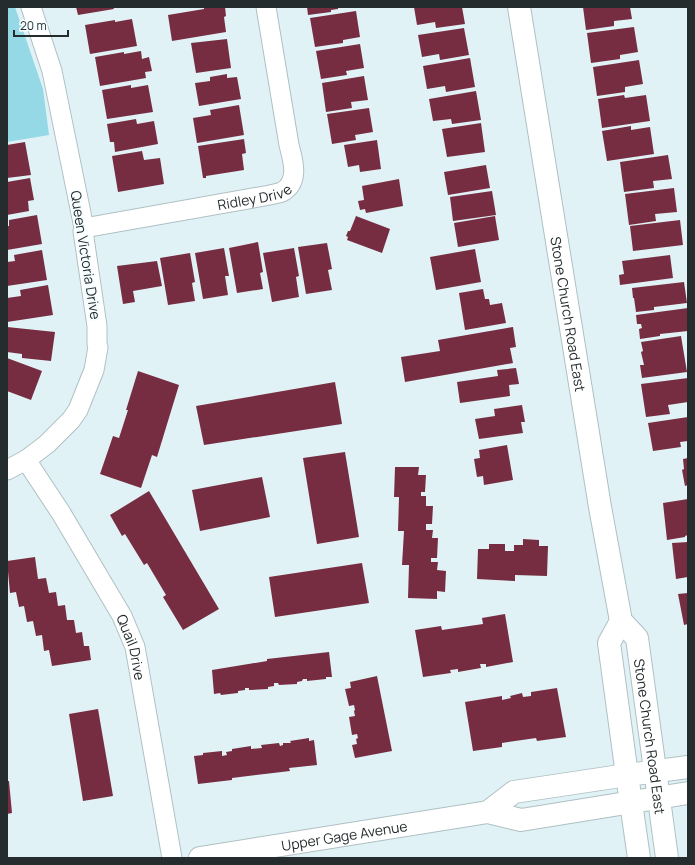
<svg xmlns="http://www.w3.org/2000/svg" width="695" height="865" font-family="Manrope,sans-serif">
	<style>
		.green { fill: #95d8e6 }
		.building { fill: #772d41 }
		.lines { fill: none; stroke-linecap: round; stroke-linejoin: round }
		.minor-casing { stroke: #afc0c4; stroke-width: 21 }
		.major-casing { stroke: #afc0c4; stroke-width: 24 }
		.minor { stroke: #fff; stroke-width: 19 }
		.major { stroke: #fff; stroke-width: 22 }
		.labels { text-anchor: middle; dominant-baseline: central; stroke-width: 4; stroke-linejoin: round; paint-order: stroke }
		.street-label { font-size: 14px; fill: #252c2d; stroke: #f6fdff }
	</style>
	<rect width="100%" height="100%" fill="#e1f2f6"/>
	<!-- green -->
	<path class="green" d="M7 7H15L43 89 49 135 7 142Z"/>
	<!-- building -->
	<path class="building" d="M76 7H113L114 9 78 15Z
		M204 7H225L226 16 224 17 226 32 172 41 168 15 204 9Z
		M307 7H338V9L331 10V12L308 15Z
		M414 7H462L465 24 436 28 435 22 417 25Z
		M583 7H630L632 19 614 21V26L586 30Z
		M356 11 360 37 343 40V43L315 47 310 18Z
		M132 19 137 46 90 54 85 25 115 20V22Z
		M634 27 638 52 620 55V59L591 63 587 33Z
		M464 28 469 55 440 60 439 54 422 57 418 35Z
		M227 39 231 68 196 73 191 43Z
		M360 44 364 68 346 71 347 75 321 79 316 51Z
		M141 51 142 59 149 57 152 71 145 72 146 78 100 86 95 57 124 52V54Z
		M470 58 475 87 446 92 445 86 427 89 423 66Z
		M639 60 643 84 625 87V92L597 96 593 67Z
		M227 74V78L237 77 241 99 199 106 195 83 210 81V77Z
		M364 76 368 100 351 102 352 108 326 112 322 83Z
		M131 85V88L148 85 153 112 107 119 102 90Z
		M476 91 481 120 452 124 451 119 433 121 429 99Z
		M624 95 625 98 646 95 650 121 602 128 598 99Z
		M239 105 244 135 197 143 193 118 211 115 210 110Z
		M369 108 373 132 355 135 356 140 332 144 327 114Z
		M136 119 137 124 154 121 158 144 115 152 114 142H110L107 124Z
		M481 123 485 152 447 157 442 129Z
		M631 126V130L650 127 654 154 607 161 602 131Z
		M244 139 246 153 242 154 244 170 206 176V178H203L198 146Z
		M377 140 381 169 360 172 359 165 348 167 344 145Z
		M25 142 31 175 7 178V145Z
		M142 151 144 160 160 158 164 184 118 192 112 156Z
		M668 155 672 179 653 181 654 188 624 192 620 162Z
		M486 165 490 188 448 195 444 172Z
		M30 178 34 200 28 201 29 211 7 215V182Z
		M399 179 403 206 366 213 365 209 360 210 358 201 364 200 362 186Z
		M674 188 677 212 655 214 656 221 629 225 625 194Z
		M492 191 496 215 453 221 450 197Z
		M37 215 42 244 7 250V226H9V220Z
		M356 216 390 229 382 253 347 240 348 237 346 236 348 231H350Z
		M495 216 499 240 458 247 454 223Z
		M680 220 683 245 633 251 630 226Z
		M258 242 263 272 260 273 263 289 237 293 229 248Z
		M327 243 332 269 328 270 332 290 306 294 298 247Z
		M224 248 229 276H225L228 295 203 299 195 253Z
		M294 248 299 276 296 277 299 297 272 302 263 253Z
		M475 249 481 282 436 290 430 257Z
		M42 250 47 280 7 286V262L15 261 14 255Z
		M190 253 195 282 192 283 195 301 168 305 160 258Z
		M670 255 673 278 620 285 619 275 624 274 622 261Z
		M157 261 162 286 133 291 135 302 123 304 117 266Z
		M684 282 687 303 654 307V310L636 312 634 298H633L632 288Z
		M48 285 53 315 7 322V298L21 296 20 290Z
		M483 289 485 299H489L490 305 502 303 506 323 465 330 459 293Z
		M688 308V331L660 334V336L640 339 639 329 642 328 641 324H637L636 315Z
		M7 327 55 332 51 361 22 358V354L7 352Z
		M513 327 516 347 510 348 513 363 405 382 401 357 440 351 438 340Z
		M681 336 687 372 642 378 640 365H644L641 352 643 351 641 342Z
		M7 358 42 371 31 400 7 391Z
		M516 368 519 384 509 385 510 396 460 403 457 382 498 376 497 370Z
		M138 371 179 385 157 457 152 455 141 488 100 474 113 436 119 438 128 410H126Z
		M688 378V402L668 405 670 414 646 417 641 384Z
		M335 382 342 424 204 445 196 406Z
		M522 405 525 422H521L523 433 479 439 475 419 495 416 494 409Z
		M688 417V441L680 442 681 447 653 451 648 423Z
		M507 445 513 480 484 485 483 476 477 477 474 459 480 458 479 450Z
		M345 452 359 537 317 544 303 458Z
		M688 458V485L685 486 682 470 684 469 683 459Z
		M395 467H419L418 475H426L425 492H421V496H426V506H433L432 524H426V530H433L432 538H438L437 558H431V562H438L437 570 446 571 445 592 437 591V599L408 598 409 565H402L404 531H398L399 497H394Z
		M262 477 270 517 200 531 192 490Z
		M149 491 219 609 183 630 163 597 166 595 147 563 144 565 125 534 122 536 110 515Z
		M688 499V535L685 536V537L667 540 663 503Z
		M523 539 539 540V546H548L547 576 515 575V581L477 579 478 549H489V544H505V551H514V545H523Z
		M688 542V577L676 579 672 543Z
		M35 557 38 579 46 578 49 593 56 592 58 606 65 605 67 620H74L76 633 82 632 84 646H89L91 660 52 666 49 650 44 651 42 635 36 636 33 621 27 622 24 606 19 607 16 592 10 593 7 561Z
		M362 563 369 603 275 617 269 577Z
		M688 593V624L684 625 678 594Z
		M505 614 513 662 486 667V664H480L481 668 458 672V669L450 670 451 673 423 677 415 630 441 626 442 630 483 624 482 618Z
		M329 652 332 677H326V679L307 681V679H303L302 681 297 682V684L279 685 278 683H274V686L268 687V689L249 690V688H245V690L238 691V693L221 695 220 693 214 694 212 670 267 661V659Z
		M377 676 392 751 355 758 352 745 357 744 356 739 358 738 357 734 352 735 349 717 355 716 354 711 355 710 354 705 349 706 345 689 351 688 350 682Z
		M557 688 566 737 537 741 536 738 502 743V747L473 751 465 702 502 696V700L511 698 510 696 522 693 523 697 531 696V692Z
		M98 709 113 796 83 801 69 714Z
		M309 738V741L314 740 317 765 289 768 290 771 232 778V780L198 784 194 756 203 755V753L222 751V756L227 755 226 752 232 751V749L251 746V749L262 748 261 745 279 743 280 746 283 745V743H291L290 741Z
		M7 781H9L12 813 7 814Z"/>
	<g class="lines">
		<defs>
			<g id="minor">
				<path id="s1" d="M84 228 270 195C274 194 279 193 282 192 300 182 293 160 289 145L266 7"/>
				<path id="s2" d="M26 460 61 513 122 616 135 647 172 858"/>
				<path d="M7 470 26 460 47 444 71 420 78 410 94 370 98 347 97 344V326L83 231 84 228 52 71 31 7"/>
			</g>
			<g id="major">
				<path id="s3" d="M519 7 600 507 621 621 637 638 667 858"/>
				<path d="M621 621 609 643 627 775 639 858"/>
				<path d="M488 812 514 792 627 775 688 767"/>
				<path id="s4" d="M200 858 488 812 521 820 688 793"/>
			</g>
		</defs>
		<!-- minor casing -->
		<use href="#minor" class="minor-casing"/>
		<!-- major casing -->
		<use href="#major" class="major-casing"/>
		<!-- minor -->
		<use href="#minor" class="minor"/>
		<!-- major -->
		<use href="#major" class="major"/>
	</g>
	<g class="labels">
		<!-- street labels -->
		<g class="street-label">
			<text stroke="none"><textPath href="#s1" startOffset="173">Ridley Drive</textPath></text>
			<text transform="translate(86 255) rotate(81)">Queen Victoria Drive</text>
			<text stroke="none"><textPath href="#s3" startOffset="311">Stone Church Road East</textPath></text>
			<text stroke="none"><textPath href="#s2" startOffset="216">Quail Drive</textPath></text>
			<text stroke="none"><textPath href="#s3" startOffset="745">Stone Church Road East</textPath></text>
			<text stroke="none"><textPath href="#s4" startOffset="146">Upper Gage Avenue</textPath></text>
		</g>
	</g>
	<!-- border -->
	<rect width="695" height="865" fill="none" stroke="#252c2d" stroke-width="16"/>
	<!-- scale -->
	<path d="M14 30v6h54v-6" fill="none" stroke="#252c2d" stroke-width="2"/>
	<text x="20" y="30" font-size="12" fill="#252c2d" stroke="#f6fdff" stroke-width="3" paint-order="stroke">20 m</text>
</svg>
